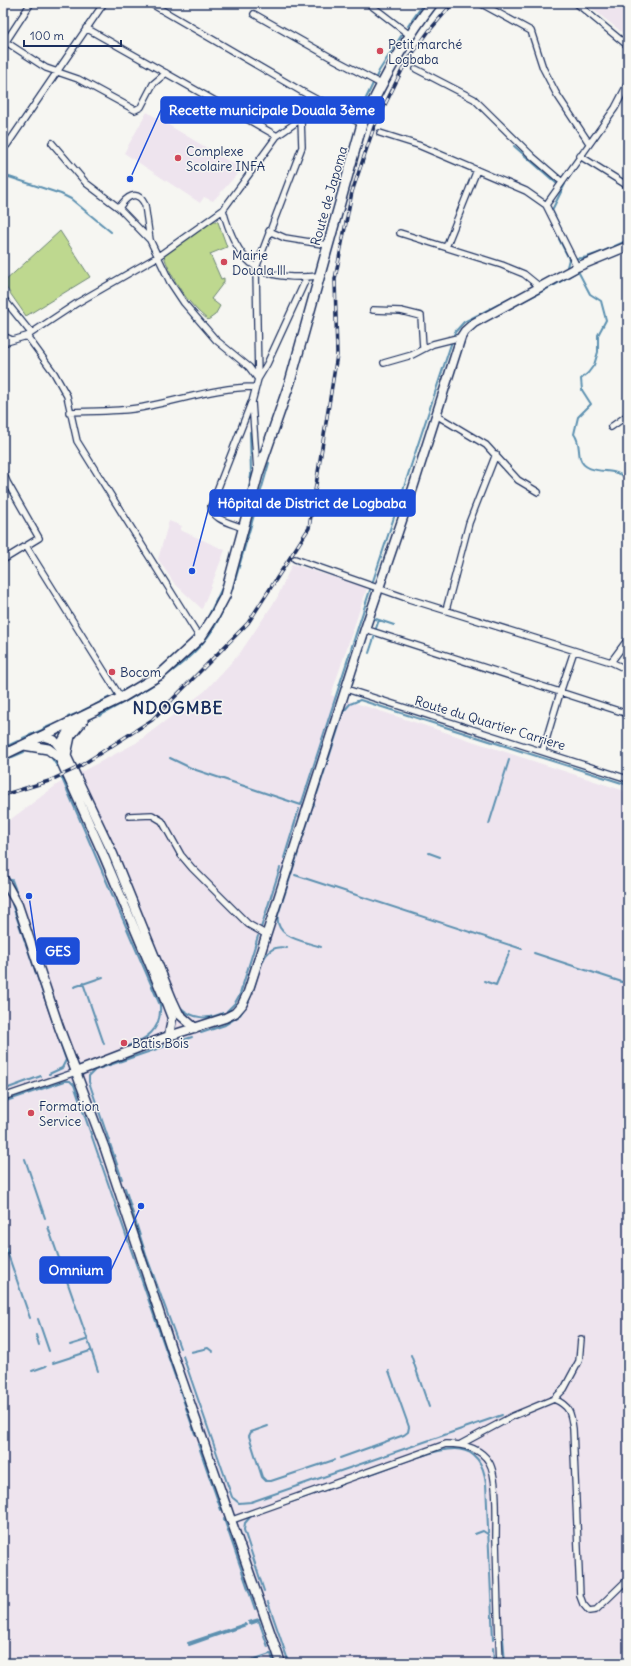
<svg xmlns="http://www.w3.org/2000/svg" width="631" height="1666" font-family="Delius,sans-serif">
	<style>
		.built { fill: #eee4ee }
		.green { fill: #bed88f; stroke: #6c8476 }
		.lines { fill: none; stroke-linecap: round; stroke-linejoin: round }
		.stream { stroke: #5b90b0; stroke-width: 2 }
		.street-casing { stroke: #1b2f5e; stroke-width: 8 }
		.secondary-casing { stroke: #1b2f5e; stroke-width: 11 }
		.primary-casing { stroke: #1b2f5e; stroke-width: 12 }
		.street { stroke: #f6f6f2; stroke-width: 5.5 }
		.secondary { stroke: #f6f6f2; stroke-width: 8 }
		.primary { stroke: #f6f6f2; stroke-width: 9 }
		.rail-casing { stroke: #1b2f5e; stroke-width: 3.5 }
		.rail { stroke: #f6f6f2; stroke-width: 2; stroke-dasharray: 6; stroke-linecap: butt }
		.poi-dot { fill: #d1495b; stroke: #f6f6f2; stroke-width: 1.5 }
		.labels { text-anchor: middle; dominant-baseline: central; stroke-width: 3; stroke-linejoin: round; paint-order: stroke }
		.poi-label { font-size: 13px; fill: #1b2f5e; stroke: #f6f6f2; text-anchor: start }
		.street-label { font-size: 13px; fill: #1b2f5e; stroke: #f6f6f2 }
		.district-label { font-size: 17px; font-weight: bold; letter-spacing: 1px; fill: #1b2f5e; stroke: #f6f6f2 }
		.leader { fill: none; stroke: #1d4ed8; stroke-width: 1.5 }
		.callout-dot { fill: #1d4ed8; stroke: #f6f6f2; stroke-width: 1.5 }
		.callout { fill: #1d4ed8; stroke: #1d4ed8; stroke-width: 1.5 }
		.callout-label { font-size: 14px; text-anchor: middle; font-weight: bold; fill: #fff }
	</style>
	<rect width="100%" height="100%" fill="#f6f6f2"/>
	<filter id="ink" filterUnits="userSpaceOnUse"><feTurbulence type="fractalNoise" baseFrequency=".025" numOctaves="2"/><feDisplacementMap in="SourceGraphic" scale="8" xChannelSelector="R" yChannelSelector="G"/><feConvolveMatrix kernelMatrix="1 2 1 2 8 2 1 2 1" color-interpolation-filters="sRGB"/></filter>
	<g filter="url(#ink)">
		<!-- built -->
		<path class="built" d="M585 3H628V37L590 7Z
			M147 112 242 169 213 201 204 197 200 203 124 153Z
			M169 521 182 526 180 530 225 550 202 609 174 583 158 559Z
			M292 564 367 588 331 695 628 792V1663H3V825L58 784 136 743 205 691 240 653 277 598Z"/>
		<!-- green -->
		<path class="green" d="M212 220 218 222 227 247 210 254 221 279 224 278V282L211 299 220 306 215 315 208 320C187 303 171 279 163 253L169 248 187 239Z
			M60 231 90 277 26 316 3 283Z"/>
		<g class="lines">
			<!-- stream -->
			<path class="stream" d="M408 26 424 3
				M358 115 379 71 403 33
				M514 146 556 183
				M3 175 61 194 71 199 111 232
				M565 184 552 210 570 248
				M559 239 569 259 567 267
				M576 258C586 261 617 245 628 240
				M578 271 590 294 601 301 606 320 598 335V352L594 365 588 373 581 379 582 390 591 404 578 417 574 434C580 442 578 449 580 458 584 472 602 470 613 472 618 473 623 476 628 478
				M555 285 575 273
				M499 314 554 285
				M249 490 251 475 250 432
				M372 584 455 332 464 322 517 295
				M380 597 373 618 394 625
				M207 619 224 584
				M375 631 379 620
				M191 640 201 628
				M369 653 375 635
				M122 691 133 686
				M95 705 110 697
				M82 711 90 707
				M99 716C138 695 186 669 212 631 221 617 228 600 234 584L269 463
				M68 717 81 712
				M43 729 52 725
				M23 738 42 730
				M3 748 18 741
				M51 757 57 766
				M170 758 193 769 301 805 371 587
				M5 760 24 752
				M61 776 160 1005C162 1030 146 1040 125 1047
				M317 794 344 711 350 704 360 700 628 785
				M311 810 314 804
				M489 824 509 760
				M301 842 311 813
				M298 853 278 915C274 938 304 941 321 947
				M429 853 440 857
				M284 858 299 809
				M3 872 10 880H12L19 899
				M295 875 522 949
				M12 904 66 1060 62 1068 49 1074
				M260 931 280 868
				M534 953 628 984
				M484 981 496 985 510 951
				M83 983 104 1044
				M74 987 103 977
				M254 987C260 970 263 942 287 948
				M180 1007C192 1019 208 1020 223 1013
				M227 1011 235 1003 240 994 258 936
				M240 1015 248 1003 253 990
				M201 1033 225 1025 238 1017
				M3 1090 41 1076
				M3 1102 65 1081H70L74 1085 195 1434
				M25 1159 45 1218
				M122 1179 89 1082V1076L95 1070 192 1037
				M125 1188 146 1255 180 1348
				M48 1227 92 1352
				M3 1240 30 1318
				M38 1319 49 1351
				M36 1335 39 1345
				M70 1345 86 1340
				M191 1352 208 1348 213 1352
				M92 1353 98 1371
				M411 1355 429 1407
				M183 1356 232 1497
				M53 1363 90 1351
				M32 1371 46 1366
				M268 1426 251 1432 249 1436 262 1477 266 1481H271L334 1460
				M198 1444 221 1510
				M340 1458 404 1435 408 1432 409 1427 389 1371
				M368 1475C383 1470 397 1464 412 1459 443 1449 480 1435 486 1483L493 1640
				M233 1498 239 1503 251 1502 502 1415
				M291 1502 345 1483
				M251 1516 245 1523 244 1530 264 1591
				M224 1519 255 1609
				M475 1534 483 1531 489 1535
				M268 1602 289 1663
				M249 1622 259 1619
				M250 1624 259 1621 268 1647
				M503 1638 505 1663
				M188 1643 245 1624
				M189 1645 246 1625
				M493 1648 494 1663
				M271 1654 274 1663
				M256 1659 257 1663
				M243 1663 270 1654"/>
			<defs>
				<path id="street" d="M150 3 301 91 362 124
					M368 3 411 36
					M480 3 531 31 543 68 556 93 589 143
					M576 3 628 46
					M254 14 330 57 381 84
					M86 28 277 136
					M6 42 46 68 78 79 135 110 141 107 153 84 166 73
					M3 46 31 3
					M416 69 474 99 533 157 562 182
					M380 133 418 145 526 191 546 205 577 267
					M52 143 86 183 119 208 150 240 170 282 184 303 216 340 249 367 258 379 267 364 307 277
					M7 145 104 3
					M580 156 628 186
					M546 205 615 108 628 83
					M119 208C126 197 137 188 145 205L150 240
					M223 210C238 266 261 282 319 276
					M269 231 285 238 328 245
					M400 233 502 265 524 274 540 287
					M446 247 477 170
					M3 298 31 333
					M373 310 401 311 421 316 423 348
					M3 336 12 340
					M3 343 27 336
					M384 363 412 355 433 344 461 337
					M69 412C96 411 123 412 149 406 185 399 219 387 255 387
					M436 415 486 445 518 480 538 492
					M611 427 628 415
					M257 470 252 402 258 379 256 268 302 147 301 119
					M3 472 7 482 39 538 3 560
					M243 528C231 523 212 520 211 506L251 403
					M26 546 121 698
					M295 559 409 599 611 662 628 639
					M446 610 469 523 496 454
					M365 629 628 714
					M200 638 77 441 67 396 54 373 27 336 77 303 157 257 223 210 277 136 301 119 322 101
					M611 662 628 670
					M346 689 628 779
					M543 750 560 693 574 651
					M129 816 152 815 162 821 181 855 192 868 248 924 267 935
					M3 1097 76 1072
					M554 1399C570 1406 571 1413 573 1429L580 1596 583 1604 589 1611 596 1610 628 1579
					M461 1444 513 1416 554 1399 564 1389 579 1361 581 1339
					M232 1520 446 1444C462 1444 480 1447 489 1462 498 1477 496 1520 496 1538 497 1580 498 1621 500 1663"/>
				<path id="secondary" d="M73 722 62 742 59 757 103 854 167 1005 172 1018 169 1036
					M42 736 54 740 66 755 113 854 172 999 179 1014 195 1028
					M3 878 18 905 59 1027 105 1149 173 1354 281 1663
					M76 1072 169 1036 225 1018 235 1013 242 1005 248 992 365 629 413 488 461 337 465 331 474 323 577 267 628 246"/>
				<path id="primary" d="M24 745 48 749 59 757
					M3 755 121 698 161 674 200 638 215 615 225 596 258 474 290 382 362 124C382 82 404 40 433 3
					M66 755 70 736 83 720"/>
			</defs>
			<!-- street casing -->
			<use href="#street" class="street-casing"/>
			<!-- secondary casing -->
			<use href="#secondary" class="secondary-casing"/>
			<!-- primary casing -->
			<use href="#primary" class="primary-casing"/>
			<!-- street -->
			<use href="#street" class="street"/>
			<!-- secondary -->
			<use href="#secondary" class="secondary"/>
			<!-- primary -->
			<use href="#primary" class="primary"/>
			<defs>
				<path id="rail" d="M3 795 49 781 77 768 152 720 248 623 309 528 337 355 335 279 352 192 374 127 405 64 429 31 453 3"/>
			</defs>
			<!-- rail casing -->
			<use href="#rail" class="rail-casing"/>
			<!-- rail -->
			<use href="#rail" class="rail"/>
		</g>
	</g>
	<!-- markers -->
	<g class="poi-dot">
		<circle cx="380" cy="51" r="4"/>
		<circle cx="178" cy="158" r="4"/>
		<circle cx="224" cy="262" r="4"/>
		<circle cx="112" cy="672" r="4"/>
		<circle cx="124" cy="1043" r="4"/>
		<circle cx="31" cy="1113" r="4"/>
	</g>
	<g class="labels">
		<!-- poi labels -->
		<g class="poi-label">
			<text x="388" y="44">Petit marché<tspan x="388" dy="15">Logbaba</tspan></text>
			<text x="186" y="151">Complexe<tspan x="186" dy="15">Scolaire INFA</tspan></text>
			<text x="232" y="255">Mairie<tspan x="232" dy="15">Douala lll</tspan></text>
			<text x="120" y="672">Bocom</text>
			<text x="132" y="1043">Batis Bois</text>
			<text x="39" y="1106">Formation<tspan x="39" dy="15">Service</tspan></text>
		</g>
		<!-- street labels -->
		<g class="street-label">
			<text transform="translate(329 196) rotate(-74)">Route de Japoma</text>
			<text transform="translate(490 723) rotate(17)">Route du Quartier Carriere</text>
		</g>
		<!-- district labels -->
		<g class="district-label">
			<text x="178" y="708">NDOGMBE</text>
		</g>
	</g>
	<!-- callouts -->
	<path class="leader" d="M130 179L161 110M192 571L210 503M29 896L37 951M141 1206L111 1270"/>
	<g class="callout-dot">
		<circle cx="130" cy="179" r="4"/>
		<circle cx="192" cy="571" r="4"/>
		<circle cx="29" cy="896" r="4"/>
		<circle cx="141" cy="1206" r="4"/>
	</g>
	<g class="callout">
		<rect x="161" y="97" width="223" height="26" rx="4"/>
		<rect x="210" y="490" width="205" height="26" rx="4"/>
		<rect x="37" y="938" width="42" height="26" rx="4"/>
		<rect x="40" y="1257" width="71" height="26" rx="4"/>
	</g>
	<g class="callout-label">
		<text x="272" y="115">Recette municipale Douala 3ème</text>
		<text x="312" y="508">Hôpital de District de Logbaba</text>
		<text x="58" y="956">GES</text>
		<text x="76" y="1275">Omnium</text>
	</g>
	<!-- margin -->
	<rect width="631" height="1666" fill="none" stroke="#f6f6f2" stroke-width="16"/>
	<rect x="8" y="8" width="615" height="1650" fill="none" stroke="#1b2f5e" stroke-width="1.5" filter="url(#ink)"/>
	<!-- scale -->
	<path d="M24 40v6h97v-6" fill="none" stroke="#1b2f5e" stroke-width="2"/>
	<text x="30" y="40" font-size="12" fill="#1b2f5e" stroke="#f6f6f2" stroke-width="3" paint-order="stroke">100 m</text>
</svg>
